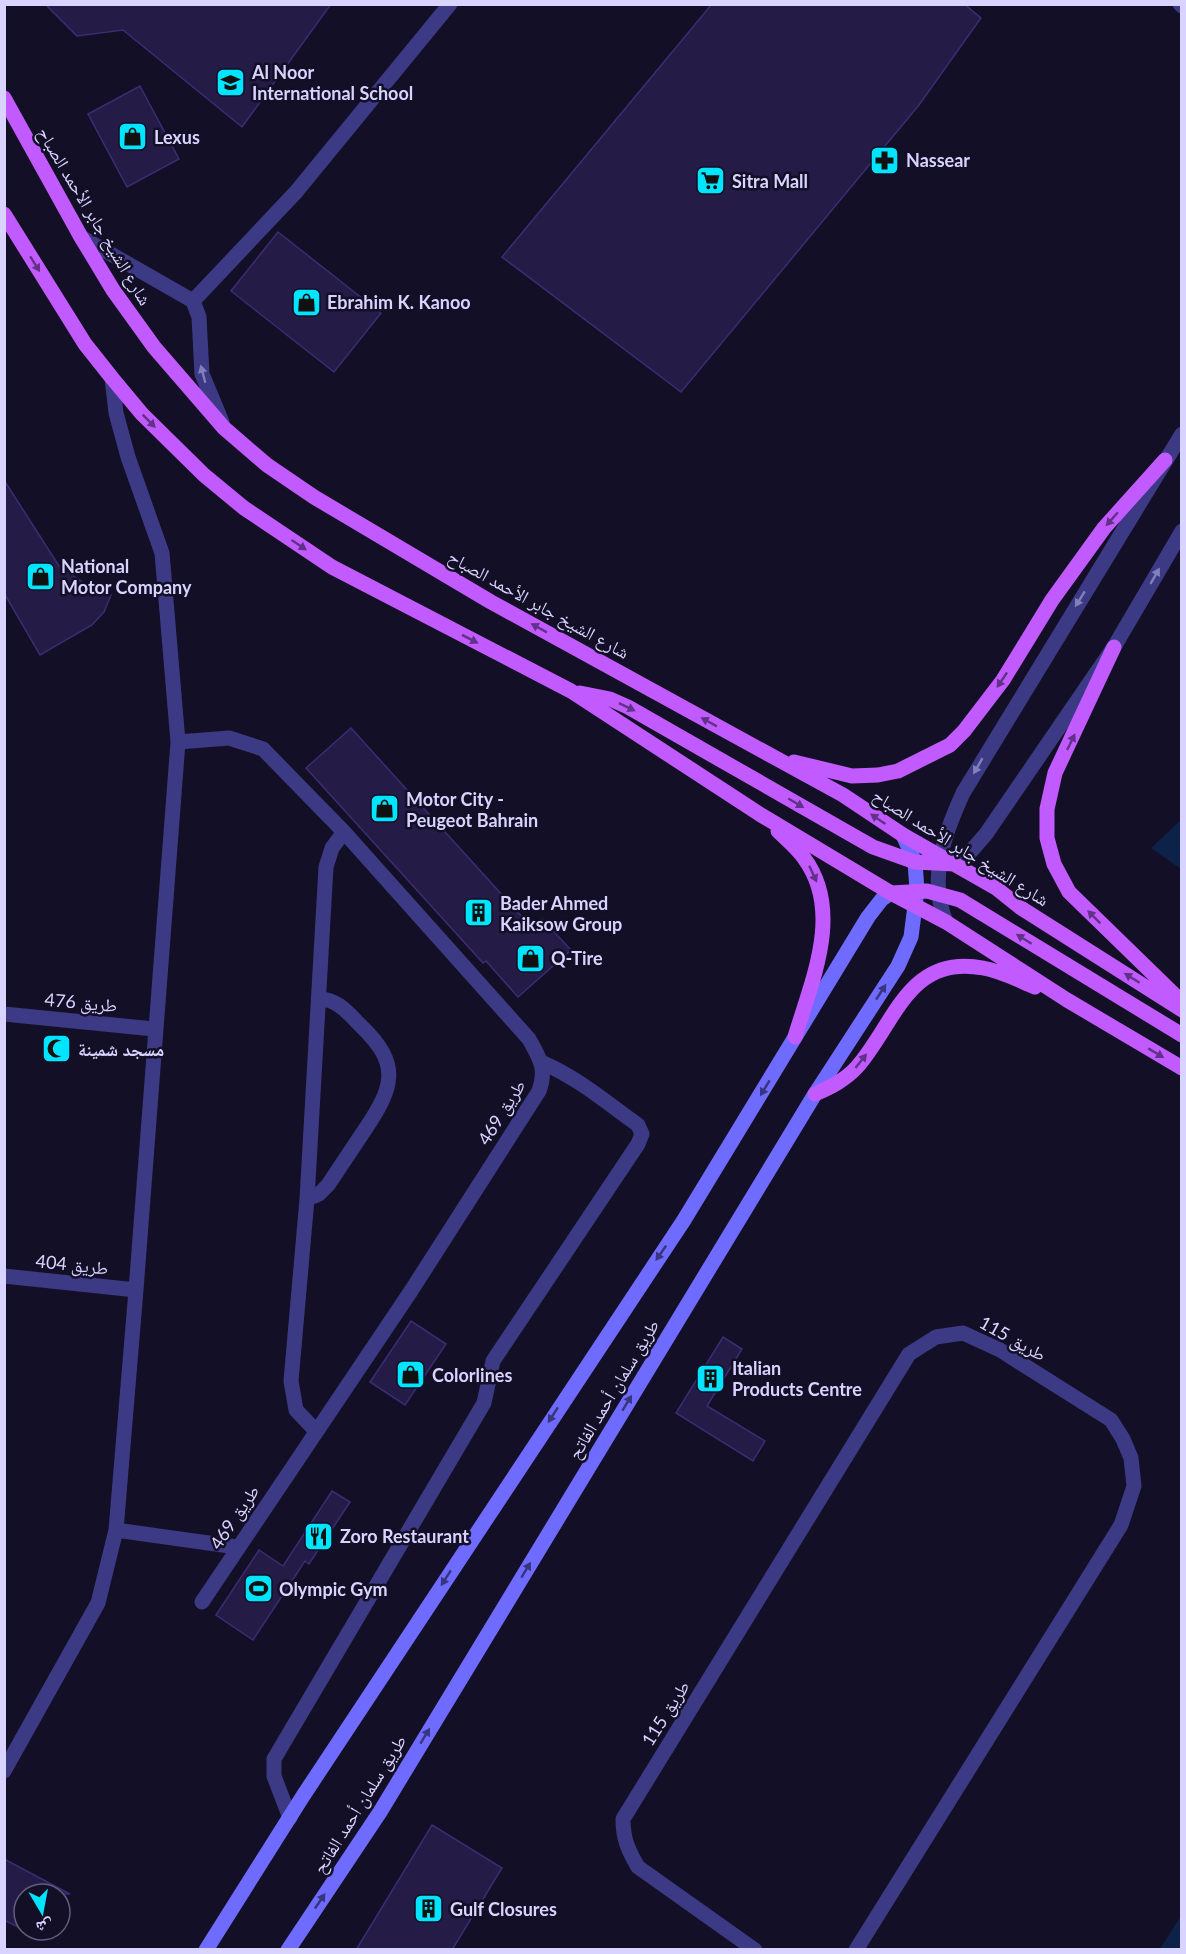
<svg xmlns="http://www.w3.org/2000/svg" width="1186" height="1954" font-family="Lato,'Noto Naskh Arabic',sans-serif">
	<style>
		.water { fill: #0c2248 }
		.building { fill: #241b47; stroke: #3b2d73; stroke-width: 1.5 }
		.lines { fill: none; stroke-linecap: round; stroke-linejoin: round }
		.street { stroke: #3d3a85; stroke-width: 15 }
		.secondary { stroke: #6f6bff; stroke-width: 15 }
		.primary { stroke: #c25bff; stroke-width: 15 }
		.oneway { fill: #623188 }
		.oneway2 { fill: #837fbc }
		.oneway3 { fill: #38347d }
		.labels { text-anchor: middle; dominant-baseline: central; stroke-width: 5; stroke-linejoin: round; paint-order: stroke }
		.poi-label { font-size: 18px; font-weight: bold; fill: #d9d4ff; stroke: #130f26; text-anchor: start }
		.street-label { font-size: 18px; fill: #d9d4ff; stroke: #130f26 }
	</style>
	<rect width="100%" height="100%" fill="#130f26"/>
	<!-- water -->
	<path class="water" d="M1181 820V869L1151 848Z
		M1181 1916V1949H1160Z"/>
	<!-- building -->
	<path class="building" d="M45 4H331L242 127 123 30 77 36Z
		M712 4H964L981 18 919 105 681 392 502 257Z
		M140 86 179 159 127 187 88 114Z
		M278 232 381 313 334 372 231 291Z
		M4 480 59 566 90 587 111 595 104 612 92 625 40 655 4 593Z
		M351 728 532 928 542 919 571 950 518 997 486 961 483 963 306 768Z
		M411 1321 446 1344 405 1405 370 1382Z
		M723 1337 742 1349 707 1406 765 1441 753 1461 676 1413Z
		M332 1491 350 1502 309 1564 305 1561 253 1640 216 1615 259 1550 283 1566Z
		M432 1825 502 1868 452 1950H356Z
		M4 1859 70 1894H24V1930L4 1920Z"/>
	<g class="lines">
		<!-- street -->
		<path class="street" d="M1180 4 1182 6
			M81 237 193 301 199 317 202 374 222 422
			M193 301 296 192 450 4
			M178 742 229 738 263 749 344 832 529 1039C540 1058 547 1070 539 1091L411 1291 202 1602
			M955 864 965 858 986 834 1114 647 1182 531
			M946 922C928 877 944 835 963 793L1182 434
			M4 1014 154 1029
			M307 1199 319 1194 328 1185C340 1167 352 1149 364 1131 393 1088 402 1065 361 1026 349 1014 338 999 319 999
			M4 1276 136 1290
			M316 1431 296 1410 291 1381 307 1199 326 867 332 848 344 832
			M116 1530 237 1547
			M4 1771 98 1603 116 1530 136 1290 178 742 162 553 128 457 116 413 112 378
			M290 1818 274 1776V1759L484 1403 493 1361 638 1144 642 1134 638 1125C607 1103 578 1078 543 1063
			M755 1950 638 1867C628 1850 623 1839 623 1819L909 1354 936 1337 963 1333 1000 1350 1111 1420 1123 1439 1131 1458 1134 1486 1121 1525 856 1950"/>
		<!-- secondary -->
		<path class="secondary" d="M206 1950 303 1796 684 1220 868 917 882 899 891 893
			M288 1950 380 1812 815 1094 898 966 911 937 917 890 915 862 903 835"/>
		<!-- primary -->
		<path class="primary" d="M4 98 81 237 113 290 154 347 224 428 267 465 314 497 491 602 843 795 903 835 996 888 1021 908 1182 1010
			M4 214 85 344 112 378 142 414 204 475 244 508 332 567 571 691 761 815 891 893 946 922 1067 1000 1182 1068
			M1114 647 1055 773 1047 809V838L1054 864 1069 892 1182 1002
			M580 693 610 699 628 707 873 847 915 862 954 864
			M794 762 852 776 878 775 898 771 950 745 964 731 1003 680 1052 600 1104 528 1165 460
			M778 831C787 840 797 848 804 858 844 912 811 982 795 1037
			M891 893 927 891 960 900 1182 1035
			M815 1094C831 1087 845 1080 857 1067 895 1024 908 954 983 968 1001 971 1018 980 1035 987"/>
	</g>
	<!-- one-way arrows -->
	<defs><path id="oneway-solid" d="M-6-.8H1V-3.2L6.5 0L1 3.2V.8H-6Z" transform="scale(1.5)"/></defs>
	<g class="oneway">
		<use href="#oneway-solid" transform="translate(35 264) rotate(58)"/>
		<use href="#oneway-solid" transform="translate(149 421) rotate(45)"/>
		<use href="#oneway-solid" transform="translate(1112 519) rotate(131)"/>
		<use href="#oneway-solid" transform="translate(299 545) rotate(34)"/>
		<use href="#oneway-solid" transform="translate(539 628) rotate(-151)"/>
		<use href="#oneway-solid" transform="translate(470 639) rotate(27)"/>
		<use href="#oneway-solid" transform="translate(1002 680) rotate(124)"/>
		<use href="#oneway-solid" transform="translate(627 707) rotate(26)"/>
		<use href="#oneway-solid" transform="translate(709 722) rotate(-151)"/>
		<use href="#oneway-solid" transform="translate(1071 742) rotate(-64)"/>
		<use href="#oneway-solid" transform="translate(796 803) rotate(30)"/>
		<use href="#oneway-solid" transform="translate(878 819) rotate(-146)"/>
		<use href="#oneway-solid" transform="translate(813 874) rotate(65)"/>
		<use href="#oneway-solid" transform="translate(1094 917) rotate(-135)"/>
		<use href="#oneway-solid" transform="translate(1024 939) rotate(-148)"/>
		<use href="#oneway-solid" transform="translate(1132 978) rotate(-148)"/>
		<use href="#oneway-solid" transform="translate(1156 1053) rotate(31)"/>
		<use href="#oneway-solid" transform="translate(861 1061) rotate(-52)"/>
	</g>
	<g class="oneway2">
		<use href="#oneway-solid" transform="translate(203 374) rotate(-105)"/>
		<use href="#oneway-solid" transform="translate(1155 576) rotate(-60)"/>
		<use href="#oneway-solid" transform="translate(1080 599) rotate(122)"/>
		<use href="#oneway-solid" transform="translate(978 766) rotate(120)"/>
	</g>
	<g class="oneway3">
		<use href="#oneway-solid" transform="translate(881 992) rotate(-57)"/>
		<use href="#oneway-solid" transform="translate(765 1088) rotate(121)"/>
		<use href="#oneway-solid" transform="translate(661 1253) rotate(125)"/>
		<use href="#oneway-solid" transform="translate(627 1403) rotate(-59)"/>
		<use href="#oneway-solid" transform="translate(553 1415) rotate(123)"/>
		<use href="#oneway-solid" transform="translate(526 1570) rotate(-59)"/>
		<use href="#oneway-solid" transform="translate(446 1578) rotate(123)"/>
		<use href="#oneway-solid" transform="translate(425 1736) rotate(-59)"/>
		<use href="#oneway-solid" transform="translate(320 1901) rotate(-56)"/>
	</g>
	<!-- icons -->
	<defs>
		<symbol id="school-square" viewBox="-11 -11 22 22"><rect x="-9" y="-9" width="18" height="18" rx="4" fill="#00e5ff" stroke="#130f26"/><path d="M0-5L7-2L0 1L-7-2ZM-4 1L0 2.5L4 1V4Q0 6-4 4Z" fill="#111"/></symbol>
		<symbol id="shop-square" viewBox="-11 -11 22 22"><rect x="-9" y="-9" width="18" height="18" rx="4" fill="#00e5ff" stroke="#130f26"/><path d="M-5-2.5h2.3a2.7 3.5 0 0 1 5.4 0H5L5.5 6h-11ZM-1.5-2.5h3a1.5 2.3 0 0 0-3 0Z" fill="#111"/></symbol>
		<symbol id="pharmacy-square" viewBox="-11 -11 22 22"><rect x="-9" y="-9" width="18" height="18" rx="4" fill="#00e5ff" stroke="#130f26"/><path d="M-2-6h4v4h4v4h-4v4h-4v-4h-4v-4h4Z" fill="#111"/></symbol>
		<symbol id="supermarket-square" viewBox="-11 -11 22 22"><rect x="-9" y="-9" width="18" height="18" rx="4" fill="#00e5ff" stroke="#130f26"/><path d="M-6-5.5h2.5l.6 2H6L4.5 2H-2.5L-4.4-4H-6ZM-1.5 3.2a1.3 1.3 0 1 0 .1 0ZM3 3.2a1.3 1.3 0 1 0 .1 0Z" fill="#111"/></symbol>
		<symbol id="building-square" viewBox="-11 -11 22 22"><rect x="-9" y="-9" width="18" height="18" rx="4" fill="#00e5ff" stroke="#130f26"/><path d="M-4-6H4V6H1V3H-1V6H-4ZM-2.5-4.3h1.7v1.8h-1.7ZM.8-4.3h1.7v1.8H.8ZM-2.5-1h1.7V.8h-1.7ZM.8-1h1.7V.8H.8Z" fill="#111"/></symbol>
		<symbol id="mosque-square" viewBox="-11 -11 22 22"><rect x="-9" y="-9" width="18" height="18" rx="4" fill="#00e5ff" stroke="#130f26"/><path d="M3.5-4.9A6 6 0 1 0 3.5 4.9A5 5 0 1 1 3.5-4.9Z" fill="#111"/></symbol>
		<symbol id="restaurant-square" viewBox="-11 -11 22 22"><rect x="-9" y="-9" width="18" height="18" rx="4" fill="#00e5ff" stroke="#130f26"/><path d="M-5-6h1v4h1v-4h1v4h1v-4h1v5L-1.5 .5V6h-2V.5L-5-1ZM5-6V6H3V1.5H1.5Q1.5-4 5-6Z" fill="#111"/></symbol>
		<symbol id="stadium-square" viewBox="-11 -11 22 22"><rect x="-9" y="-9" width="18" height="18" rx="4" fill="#00e5ff" stroke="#130f26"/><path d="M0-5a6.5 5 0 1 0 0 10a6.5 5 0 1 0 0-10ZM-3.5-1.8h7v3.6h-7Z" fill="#111"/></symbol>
	</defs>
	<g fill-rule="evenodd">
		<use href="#school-square" x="214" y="66" width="33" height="33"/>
		<use href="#shop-square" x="116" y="120" width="33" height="33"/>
		<use href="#pharmacy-square" x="868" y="144" width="33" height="33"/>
		<use href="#supermarket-square" x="694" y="164" width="33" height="33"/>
		<use href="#shop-square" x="290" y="286" width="33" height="33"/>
		<use href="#shop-square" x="24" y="560" width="33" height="33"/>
		<use href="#shop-square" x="368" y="792" width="33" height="33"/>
		<use href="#building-square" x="462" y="896" width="33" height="33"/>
		<use href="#shop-square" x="514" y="942" width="33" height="33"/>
		<use href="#mosque-square" x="40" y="1032" width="33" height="33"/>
		<use href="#shop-square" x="394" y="1358" width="33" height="33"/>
		<use href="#building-square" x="694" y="1362" width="33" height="33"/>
		<use href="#restaurant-square" x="302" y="1520" width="33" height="33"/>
		<use href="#stadium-square" x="242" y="1572" width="33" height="33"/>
		<use href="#building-square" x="412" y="1892" width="33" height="33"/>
	</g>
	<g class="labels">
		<!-- poi labels -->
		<g class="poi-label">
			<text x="252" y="72">Al Noor<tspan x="252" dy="21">International School</tspan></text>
			<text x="154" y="137">Lexus</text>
			<text x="906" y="160">Nassear</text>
			<text x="732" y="181">Sitra Mall</text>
			<text x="327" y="302">Ebrahim K. Kanoo</text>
			<text x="61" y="566">National<tspan x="61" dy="21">Motor Company</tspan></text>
			<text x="406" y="799">Motor City -<tspan x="406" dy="21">Peugeot Bahrain</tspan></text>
			<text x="500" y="903">Bader Ahmed<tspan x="500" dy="21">Kaiksow Group</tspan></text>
			<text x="551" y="958">Q-Tire</text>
			<text x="78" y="1049">مسجد شمينة</text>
			<text x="732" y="1368">Italian<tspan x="732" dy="21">Products Centre</tspan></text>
			<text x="432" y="1375">Colorlines</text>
			<text x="340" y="1536">Zoro Restaurant</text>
			<text x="279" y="1589">Olympic Gym</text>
			<text x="450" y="1909">Gulf Closures</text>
		</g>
		<!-- street labels -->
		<g class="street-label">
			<text transform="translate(95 216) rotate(59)">شارع الشيخ جابر الأحمد الصباح</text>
			<text transform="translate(539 604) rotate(29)">شارع الشيخ جابر الأحمد الصباح</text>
			<text transform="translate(961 847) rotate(32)">شارع الشيخ جابر الأحمد الصباح</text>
			<text transform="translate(81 1002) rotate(5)">طريق 476</text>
			<text transform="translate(501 1112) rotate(-58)">طريق 469</text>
			<text transform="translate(72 1264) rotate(6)">طريق 404</text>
			<text transform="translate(1013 1338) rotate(29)">طريق 115</text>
			<text transform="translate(613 1389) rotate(-59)">طريق سلمان أحمد الفاتح</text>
			<text transform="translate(234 1517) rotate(-56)">طريق 469</text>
			<text transform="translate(665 1713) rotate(-58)">طريق 115</text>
			<text transform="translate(359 1804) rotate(-58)">طريق سلمان أحمد الفاتح</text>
		</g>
	</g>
	<!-- border -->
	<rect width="1186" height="1954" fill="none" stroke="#d9d4ff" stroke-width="12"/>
	<!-- north arrow -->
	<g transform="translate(42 1912) rotate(170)"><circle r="28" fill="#130f26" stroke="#625e7d" stroke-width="1.5"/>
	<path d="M0-4.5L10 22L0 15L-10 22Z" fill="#00e5ff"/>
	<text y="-9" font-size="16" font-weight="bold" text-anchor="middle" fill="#d9d4ff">ش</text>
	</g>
</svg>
